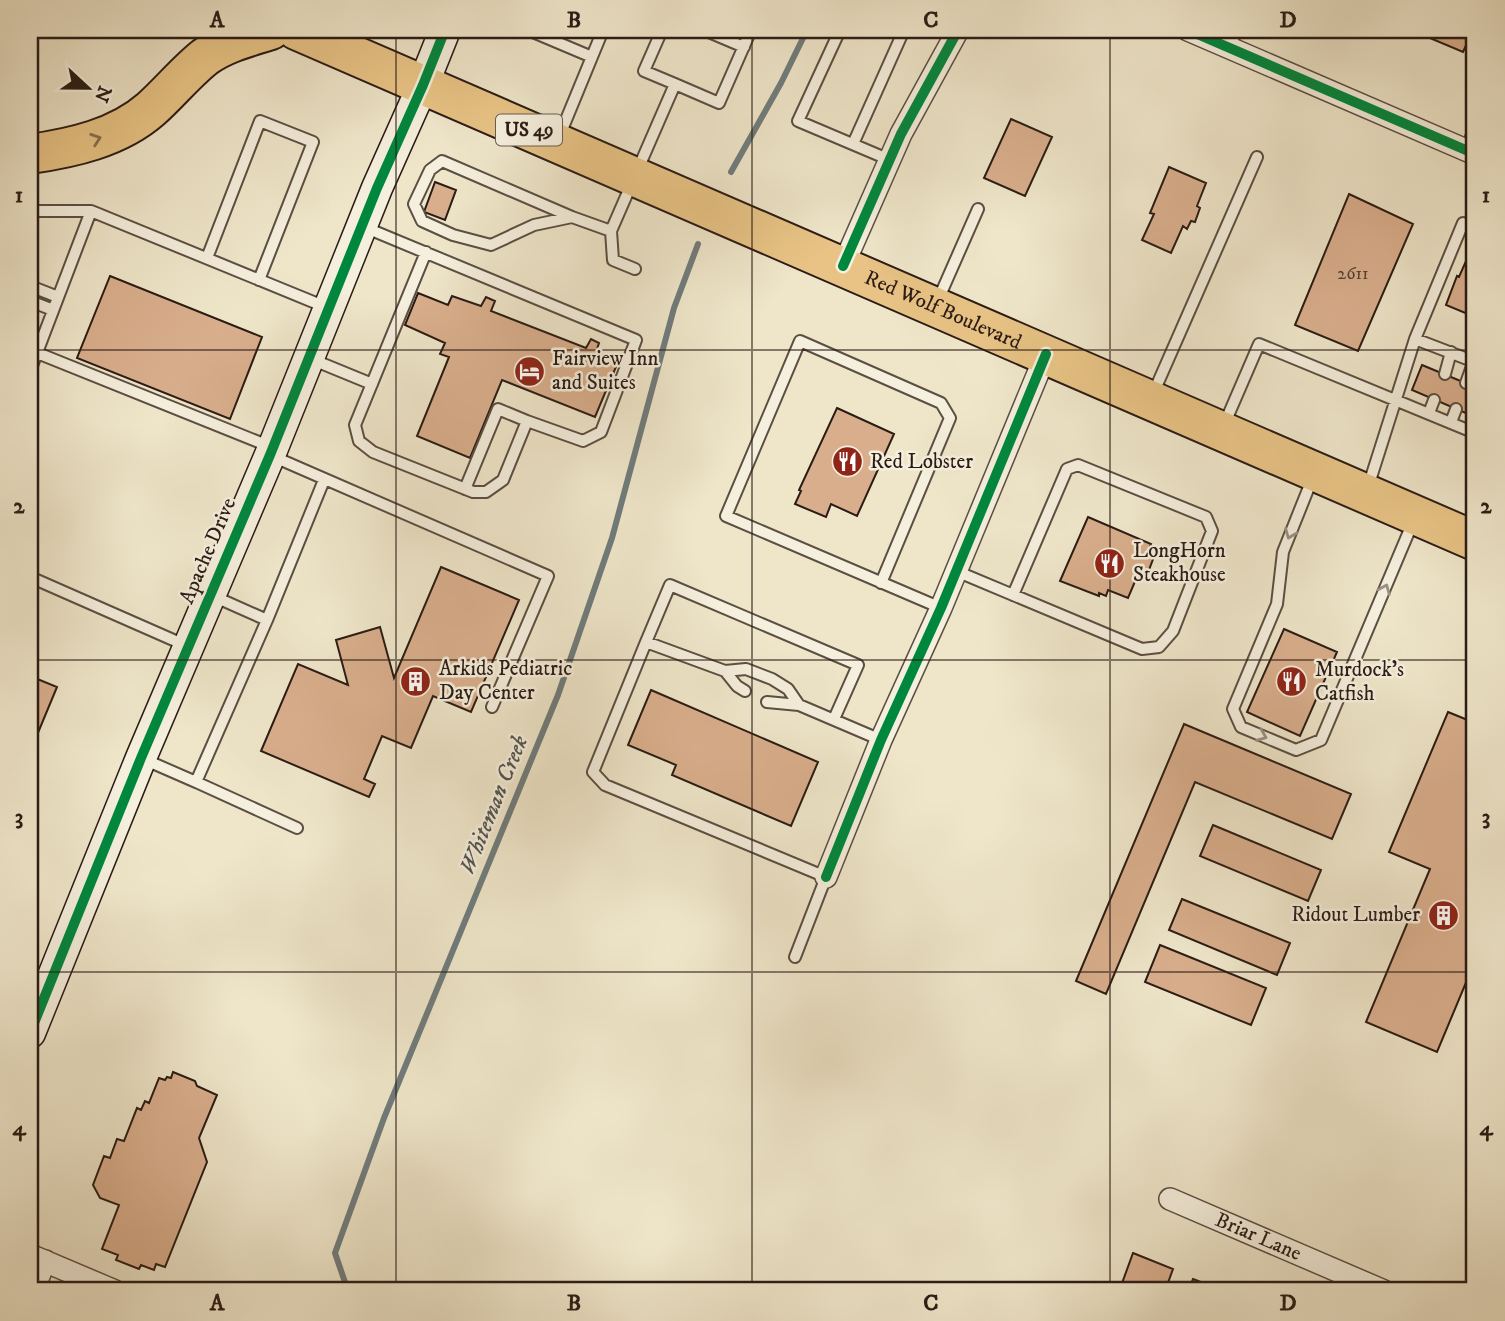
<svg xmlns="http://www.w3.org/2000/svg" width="1505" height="1321" font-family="'IM FELL DW Pica',serif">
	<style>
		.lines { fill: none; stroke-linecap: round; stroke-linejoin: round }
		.stream { stroke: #707c7c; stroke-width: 6 }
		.building { fill: #d9ae8c; stroke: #2a1b15; stroke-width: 2 }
		.lane-casing { stroke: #5b4e42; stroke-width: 14 }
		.street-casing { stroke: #5b4e42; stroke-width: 24 }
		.secondary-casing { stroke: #2a1b15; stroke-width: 33 }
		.highway-casing { stroke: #2a1b15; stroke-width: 42 }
		.lane { stroke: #f5efdd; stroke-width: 10 }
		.street { stroke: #f5efdd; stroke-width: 21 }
		.secondary { stroke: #f5efdd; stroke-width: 30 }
		.highway { stroke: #e8c385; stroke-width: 38 }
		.cycleway-casing { stroke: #f5efdd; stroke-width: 15 }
		.cycleway { stroke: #00873e; stroke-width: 10 }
		.oneway { stroke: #896f4d }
		.oneway2 { stroke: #9a9083 }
		.grid { fill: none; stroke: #2a1b15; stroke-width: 2; stroke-opacity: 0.55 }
		.labels { text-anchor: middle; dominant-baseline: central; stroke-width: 5; stroke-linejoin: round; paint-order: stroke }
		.number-label { font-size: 18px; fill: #564033 }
		.shield { fill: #f5efdd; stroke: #675b51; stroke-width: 2 }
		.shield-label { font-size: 19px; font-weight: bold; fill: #2a1b15 }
		.street-label { font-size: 21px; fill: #2a1b15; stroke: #f5efdd }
		.poi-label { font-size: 21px; fill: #2a1b15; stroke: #f5efdd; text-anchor: start }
		.water-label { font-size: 23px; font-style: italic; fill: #535451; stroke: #f5efdd }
		.neatline { fill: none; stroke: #2a1b15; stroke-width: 2.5 }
		.grid-label { font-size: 23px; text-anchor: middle; font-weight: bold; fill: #2a1b15 }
	</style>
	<rect width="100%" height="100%" fill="#efe6ca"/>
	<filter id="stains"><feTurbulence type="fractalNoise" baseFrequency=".00286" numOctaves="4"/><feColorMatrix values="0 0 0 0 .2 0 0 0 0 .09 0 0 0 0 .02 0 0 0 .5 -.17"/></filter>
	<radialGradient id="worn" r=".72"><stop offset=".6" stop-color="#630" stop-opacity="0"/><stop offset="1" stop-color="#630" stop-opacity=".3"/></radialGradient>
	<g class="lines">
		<!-- stream -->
		<path class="stream" d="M731 172 781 83 807 30
			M348 1291 335 1253 384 1118 558 695 612 538 674 308 698 244"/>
	</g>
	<!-- building -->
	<path class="building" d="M1420 30H1473L1463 52 1418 33Z
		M1011 119 1052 137 1025 196 984 178Z
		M1169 167 1206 183 1197 206 1200 208 1195 222 1191 221 1187 229 1183 226 1171 253 1142 240 1154 214 1150 213Z
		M435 182 456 190 445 220 424 212Z
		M1349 194 1413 224 1358 351 1295 325Z
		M1466 261 1475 265V317L1446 305 1457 276 1459 277Z
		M110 276 262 337 230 419 77 358Z
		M418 293 448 305 452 296 481 306 486 297 495 301 491 311 586 348 591 339 599 343 596 352 618 362 595 417 502 380 470 458 417 436 449 357 440 354 445 343 405 325Z
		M1422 365 1475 387V417L1412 390Z
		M837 408 894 434 857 516 831 504 826 517 795 504 801 491 799 490Z
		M1088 517 1151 544 1148 551 1155 554 1147 575 1139 572 1128 598 1108 590 1106 596 1099 593V596L1060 581Z
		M441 567 519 600 471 712 433 696 411 748 382 736 364 779 375 784 369 797 261 751 298 664 348 685 336 640 380 627 394 678Z
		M1284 629 1337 652 1300 736 1247 712Z
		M30 676 57 687 30 752Z
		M651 690 818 762 791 826 672 775 676 765 628 745Z
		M1448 712 1475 723V961L1437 1052 1366 1022 1430 869 1389 852Z
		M1184 724 1351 794 1332 839 1195 782 1106 994 1076 981Z
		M1213 825 1321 870 1308 901 1200 856Z
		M1182 899 1290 943 1277 975 1169 930Z
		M1160 945 1266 988 1251 1025 1145 982Z
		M173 1072 195 1081 197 1086 217 1095 199 1138 207 1162 165 1267 156 1264 154 1270 141 1265 139 1269 116 1260 118 1255 102 1249 119 1205 100 1198 93 1185 104 1156 110 1158 117 1139 124 1141 137 1108 141 1110 145 1101 149 1103 159 1078 165 1080 167 1077 171 1078Z
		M1133 1253 1173 1269 1165 1291H1135L1121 1286Z
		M1193 1279 1224 1291H1188Z"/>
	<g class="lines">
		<defs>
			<path id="lane" d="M528 30 592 57
				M662 30 644 71 675 84
				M704 30 744 47
				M840 30 798 121 890 160
				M1229 48 1237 30
				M559 137 603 30
				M853 144 904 30
				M1466 150 1475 127
				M30 211H91
				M572 217 534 225 491 245 453 235 422 221 414 204 430 170 442 161 572 217 611 231 675 84 719 103 751 30
				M364 227 636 340 601 432 583 441 527 421 503 480 486 492H473L373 452 359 441 355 425 426 252
				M611 231 613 260 635 269
				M207 258 260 121 313 142 259 280
				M30 286 58 297
				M938 300 978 209
				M30 301 53 310
				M1415 339 1475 362
				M30 350 271 447
				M311 359 372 384
				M30 371 91 211 328 308
				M1445 374 1451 352
				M1466 383 1474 361
				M1153 394 1257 157
				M1429 413 1434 400
				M1451 422 1456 409
				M1224 425 1259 344 1475 433
				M272 456 548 576 492 707
				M1313 477 1283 552 1277 604 1233 709 1241 727 1296 750 1321 740 1413 522
				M1368 487 1415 339 1463 223 1475 229
				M465 489 498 409 527 421
				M956 571 1142 649 1159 647 1173 631 1212 531 1206 517 1078 465 1067 469 1013 595
				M30 577 187 646
				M881 583 950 418 941 403 800 341 726 516 941 608
				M267 620 324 480
				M646 642 670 585 858 665 834 719
				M725 671 737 686 745 691
				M767 702 799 705
				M141 758 196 782 267 620 213 596
				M196 782 297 828
				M795 957 826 877 605 785 593 772 646 642 725 671 746 669 772 679 788 689 799 705 881 740"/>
			<g id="street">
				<path d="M1188 30 1475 154"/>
				<path d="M843 266 901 134 958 30"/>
				<path d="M826 877 881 740 941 608 1046 354"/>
				<path id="s1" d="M1170 1199 1384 1291"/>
				<path d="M30 1255 115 1291"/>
				<path d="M33 1291 45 1261"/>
			</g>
			<path id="secondary" d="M30 1033 141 758 270 455 377 188 423 85 445 30"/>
			<g id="highway">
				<path id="s2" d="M296 30 1475 541"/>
				<path d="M30 154C72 148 118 138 151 109 169 93 186 72 205 57 224 43 249 37 271 30"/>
			</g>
		</defs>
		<!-- lane casing -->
		<use href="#lane" class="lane-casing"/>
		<!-- street casing -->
		<use href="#street" class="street-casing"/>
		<!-- secondary casing -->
		<use href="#secondary" class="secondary-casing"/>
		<!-- highway casing -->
		<use href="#highway" class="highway-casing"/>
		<!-- lane -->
		<use href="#lane" class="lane"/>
		<!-- street -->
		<use href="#street" class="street"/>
		<!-- secondary -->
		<use href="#secondary" class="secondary"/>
		<!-- highway -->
		<use href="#highway" class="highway"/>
		<defs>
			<path id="cycleway" d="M1188 30 1475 154
				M843 266 901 134 958 30
				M826 877 881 740 941 608 1046 354
				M30 1033 141 758 270 455 377 188 423 85 445 30"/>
		</defs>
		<!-- cycleway casing -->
		<use href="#cycleway" class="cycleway-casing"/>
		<!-- cycleway -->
		<use href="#cycleway" class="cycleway"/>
	</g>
	<!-- one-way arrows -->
	<defs><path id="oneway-chevron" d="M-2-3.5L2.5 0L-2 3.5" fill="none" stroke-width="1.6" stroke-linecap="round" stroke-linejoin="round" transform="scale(1.75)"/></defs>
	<use class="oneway" href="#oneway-chevron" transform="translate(96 139) rotate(-19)"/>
	<g class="oneway2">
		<use href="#oneway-chevron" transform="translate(1290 534) rotate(112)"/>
		<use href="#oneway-chevron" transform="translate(1385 589) rotate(-67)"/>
		<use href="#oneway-chevron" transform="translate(1262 736) rotate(22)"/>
	</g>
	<!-- grid -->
	<path class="grid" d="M396 30V1291M752 30V1291M1110 30V1291M30 350H1475M30 660H1475M30 972H1475"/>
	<!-- icons -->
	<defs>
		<symbol id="hotel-disc" viewBox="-11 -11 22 22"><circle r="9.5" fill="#8f2418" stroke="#f5efdd"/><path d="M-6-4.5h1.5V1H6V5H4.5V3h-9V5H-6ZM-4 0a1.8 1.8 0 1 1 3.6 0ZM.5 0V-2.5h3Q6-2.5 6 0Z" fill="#fff"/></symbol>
		<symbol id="restaurant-disc" viewBox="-11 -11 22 22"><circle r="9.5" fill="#8f2418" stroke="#f5efdd"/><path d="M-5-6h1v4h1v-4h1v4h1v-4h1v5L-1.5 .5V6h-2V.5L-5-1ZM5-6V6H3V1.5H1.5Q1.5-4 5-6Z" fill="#fff"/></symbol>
		<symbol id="building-disc" viewBox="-11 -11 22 22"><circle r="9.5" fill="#8f2418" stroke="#f5efdd"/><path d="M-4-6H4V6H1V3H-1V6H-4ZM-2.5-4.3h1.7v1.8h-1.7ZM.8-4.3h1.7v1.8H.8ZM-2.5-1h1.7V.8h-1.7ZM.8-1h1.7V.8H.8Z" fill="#fff"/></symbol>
	</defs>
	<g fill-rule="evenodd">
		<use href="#hotel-disc" x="512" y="354" width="35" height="35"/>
		<use href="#restaurant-disc" x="830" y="444" width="35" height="35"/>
		<use href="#restaurant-disc" x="1092" y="546" width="35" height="35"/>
		<use href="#building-disc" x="398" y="664" width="35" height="35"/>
		<use href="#restaurant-disc" x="1274" y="664" width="35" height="35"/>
		<use href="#building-disc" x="1426" y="898" width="35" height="35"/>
	</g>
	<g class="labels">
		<!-- number labels -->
		<g class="number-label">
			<text x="1353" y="274">2611</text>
		</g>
		<!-- shield labels -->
		<rect class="shield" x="496" y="114.5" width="66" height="31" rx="5"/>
		<g class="shield-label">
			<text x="529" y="130">US 49</text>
		</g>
		<!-- street labels -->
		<g class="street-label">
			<text stroke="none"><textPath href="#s2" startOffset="705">Red Wolf Boulevard</textPath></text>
			<text transform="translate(208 551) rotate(-67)">Apache Drive</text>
			<text stroke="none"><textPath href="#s1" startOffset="96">Briar Lane</textPath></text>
		</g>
		<!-- poi labels -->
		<g class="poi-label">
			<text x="552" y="359">Fairview Inn<tspan x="552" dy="24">and Suites</tspan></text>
			<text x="870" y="462">Red Lobster</text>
			<text x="1133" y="551">LongHorn<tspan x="1133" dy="24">Steakhouse</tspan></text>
			<text x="439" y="669">Arkids Pediatric<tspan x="439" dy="24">Day Center</tspan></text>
			<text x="1315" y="670">Murdock's<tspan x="1315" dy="24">Catfish</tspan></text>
			<text x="1420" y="915" text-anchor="end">Ridout Lumber</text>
		</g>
		<!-- water labels -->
		<g class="water-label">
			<text transform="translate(494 805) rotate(-68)">Whiteman Creek</text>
		</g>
	</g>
	<!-- margin -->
	<rect width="1505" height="1321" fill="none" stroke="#efe6ca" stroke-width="77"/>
	<!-- north arrow -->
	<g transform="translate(88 88) rotate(112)" stroke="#f5efdd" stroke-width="5" paint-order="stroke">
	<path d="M0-5L12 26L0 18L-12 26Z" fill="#2a1b15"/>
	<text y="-10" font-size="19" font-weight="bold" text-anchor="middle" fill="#2a1b15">N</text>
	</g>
	<rect x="38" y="38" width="1428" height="1244" class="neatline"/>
	<g class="grid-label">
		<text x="217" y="27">A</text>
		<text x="574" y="27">B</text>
		<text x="931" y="27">C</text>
		<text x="1288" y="27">D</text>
		<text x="19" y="202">1</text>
		<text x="1486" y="202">1</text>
		<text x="19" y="513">2</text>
		<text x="1486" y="513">2</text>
		<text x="19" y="824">3</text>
		<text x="1486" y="824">3</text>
		<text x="19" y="1135">4</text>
		<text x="1486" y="1135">4</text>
		<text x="217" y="1310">A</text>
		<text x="574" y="1310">B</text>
		<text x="931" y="1310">C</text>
		<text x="1288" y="1310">D</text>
	</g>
	<rect width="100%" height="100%" filter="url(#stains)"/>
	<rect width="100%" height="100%" fill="url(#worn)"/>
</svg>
